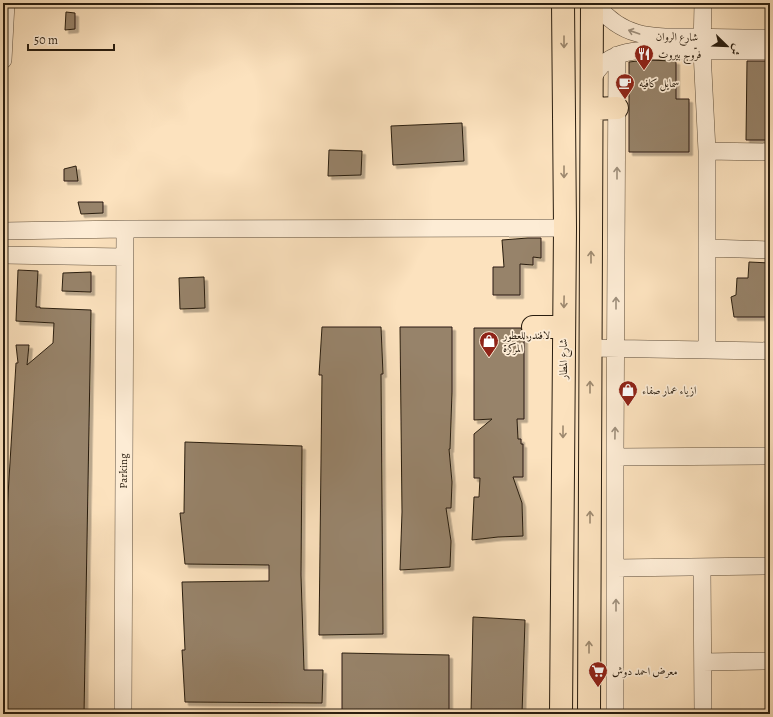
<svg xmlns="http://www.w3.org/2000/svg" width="773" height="717" font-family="Alegreya,Amiri,serif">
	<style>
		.building { fill: #97836a; stroke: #291d0f; filter: url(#shadow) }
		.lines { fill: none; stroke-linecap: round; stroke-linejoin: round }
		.minor-casing { stroke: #5e4e3b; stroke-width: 18 }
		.major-casing { stroke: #291d0f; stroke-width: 24 }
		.minor { stroke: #fdecd5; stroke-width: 17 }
		.major { stroke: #fce2be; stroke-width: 22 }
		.oneway { stroke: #9e8f7c }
		.oneway2 { stroke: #9d896f }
		.labels { text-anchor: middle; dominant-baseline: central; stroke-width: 3.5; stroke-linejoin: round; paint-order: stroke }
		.street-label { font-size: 11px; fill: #291d0f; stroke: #fdecd5 }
		.poi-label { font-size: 11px; fill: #291d0f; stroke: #fdecd5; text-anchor: start }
	</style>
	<defs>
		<filter id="shadow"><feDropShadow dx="3.5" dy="3.5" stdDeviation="0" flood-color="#0004"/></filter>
	</defs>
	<rect width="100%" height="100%" fill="#fce2be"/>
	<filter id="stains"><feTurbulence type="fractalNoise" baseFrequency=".005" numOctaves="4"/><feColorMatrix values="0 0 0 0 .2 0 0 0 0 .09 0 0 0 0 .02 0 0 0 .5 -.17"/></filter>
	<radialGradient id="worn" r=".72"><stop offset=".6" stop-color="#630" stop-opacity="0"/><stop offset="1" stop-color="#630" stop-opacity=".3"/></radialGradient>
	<!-- building -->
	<path class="building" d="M66 12 75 13V29L65 30Z
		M646 60 676 61V99H689V152H629V62Z
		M747 61H770V140H746Z
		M462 123 464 161 393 165 391 126Z
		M329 150 362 151 361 175 328 176Z
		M76 166 78 181H64V169Z
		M78 202H103V213L81 214Z
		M528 238H541V258L533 257V265L520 264V295H493V267H504L502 240Z
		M749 262 770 263V317H734L731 297 736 295 737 278H748Z
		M18 270 38 271 36 307H40V308L91 310 84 714H3V579L16 363H18L16 345H29L27 365 53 343 54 323 16 321Z
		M91 272V292L62 291 63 273Z
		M204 277 205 308 180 309 179 278Z
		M322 327H381L383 374H381L383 634 319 635 322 375H319Z
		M400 327H452V392L450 449H449L452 482 451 508H446L451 541 450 567 400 570 402 512Z
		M474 328H521L524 335V419H517L518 439H521V444H523V477H513L522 503 523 536 498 537 472 540 474 497H479L480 478H474V434L492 419 474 420Z
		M185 442 302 446 301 575 304 670H323L322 703 185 702 182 650H185L182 582 269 581V565L185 564 180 513H184Z
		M473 617 525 620 522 714H471Z
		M342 653 449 655V714H342Z"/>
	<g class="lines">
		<defs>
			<path id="minor" d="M595 3C624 41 656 37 700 37 723 38 747 38 770 38
				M703 3 702 51 707 151V350
				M3 60 6 3
				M592 79C598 68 604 61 616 56 634 48 658 51 677 51 708 51 739 51 770 51
				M707 151 770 152
				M3 231 125 229 565 228
				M707 248 770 250
				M3 255 124 257
				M591 348 770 351
				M615 457 770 456
				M702 567 703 714
				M616 568 770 566
				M703 662 770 661
				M123 714 125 229
				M615 714V457L617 55"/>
			<path id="major" d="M592 109 617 108
				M533 327H564
				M561 714 565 228 563 3
				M589 714 592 3"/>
		</defs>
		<!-- minor casing -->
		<use href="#minor" class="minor-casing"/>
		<!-- major casing -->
		<use href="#major" class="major-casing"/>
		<!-- minor -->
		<use href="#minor" class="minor"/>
		<!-- major -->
		<use href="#major" class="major"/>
	</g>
	<!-- one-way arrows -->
	<defs><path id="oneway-shaft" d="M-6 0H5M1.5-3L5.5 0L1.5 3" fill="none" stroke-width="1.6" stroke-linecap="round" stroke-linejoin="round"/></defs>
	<g class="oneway">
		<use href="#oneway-shaft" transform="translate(634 32) rotate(-161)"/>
		<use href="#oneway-shaft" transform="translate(617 173) rotate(-90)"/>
		<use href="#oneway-shaft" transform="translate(616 303) rotate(-90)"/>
		<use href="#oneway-shaft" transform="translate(615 433) rotate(-89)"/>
		<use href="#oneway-shaft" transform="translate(616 605) rotate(-90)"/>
	</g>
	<g class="oneway2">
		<use href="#oneway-shaft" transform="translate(564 42) rotate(90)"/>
		<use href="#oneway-shaft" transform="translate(564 172) rotate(90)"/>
		<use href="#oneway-shaft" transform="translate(591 257) rotate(-90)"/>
		<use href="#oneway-shaft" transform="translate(564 302) rotate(91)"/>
		<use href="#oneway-shaft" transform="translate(590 387) rotate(-90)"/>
		<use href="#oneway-shaft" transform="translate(563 432) rotate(90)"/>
		<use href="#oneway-shaft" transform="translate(590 517) rotate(-90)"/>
		<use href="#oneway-shaft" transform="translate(589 647) rotate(-90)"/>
	</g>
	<!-- icons -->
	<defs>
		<symbol id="restaurant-pin" viewBox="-11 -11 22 30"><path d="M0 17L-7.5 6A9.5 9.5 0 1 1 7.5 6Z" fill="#8f2418" stroke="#fdecd5"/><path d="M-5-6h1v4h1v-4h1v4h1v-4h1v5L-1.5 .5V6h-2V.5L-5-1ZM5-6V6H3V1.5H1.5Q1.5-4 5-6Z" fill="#fff"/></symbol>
		<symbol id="cafe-pin" viewBox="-11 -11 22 30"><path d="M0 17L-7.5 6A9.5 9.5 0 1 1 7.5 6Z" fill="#8f2418" stroke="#fdecd5"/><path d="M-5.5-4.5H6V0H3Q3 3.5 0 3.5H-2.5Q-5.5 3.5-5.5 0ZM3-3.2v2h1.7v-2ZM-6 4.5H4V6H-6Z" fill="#fff"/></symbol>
		<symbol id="shop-pin" viewBox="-11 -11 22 30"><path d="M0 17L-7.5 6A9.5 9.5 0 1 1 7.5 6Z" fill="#8f2418" stroke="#fdecd5"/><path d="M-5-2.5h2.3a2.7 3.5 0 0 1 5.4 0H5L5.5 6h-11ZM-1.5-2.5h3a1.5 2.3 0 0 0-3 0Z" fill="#fff"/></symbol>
		<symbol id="supermarket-pin" viewBox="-11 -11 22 30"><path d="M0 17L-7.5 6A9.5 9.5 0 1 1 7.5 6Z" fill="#8f2418" stroke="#fdecd5"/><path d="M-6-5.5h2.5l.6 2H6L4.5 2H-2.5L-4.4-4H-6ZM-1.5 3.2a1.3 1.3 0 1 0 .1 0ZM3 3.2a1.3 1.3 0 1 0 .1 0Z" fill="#fff"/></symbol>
	</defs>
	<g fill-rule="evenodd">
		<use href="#restaurant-pin" x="633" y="43" width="22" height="30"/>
		<use href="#cafe-pin" x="614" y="72" width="22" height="30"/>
		<use href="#shop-pin" x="478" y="330" width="22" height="30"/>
		<use href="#shop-pin" x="617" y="379" width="22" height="30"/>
		<use href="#supermarket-pin" x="587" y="660" width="22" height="30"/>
	</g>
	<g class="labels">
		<!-- street labels -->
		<g class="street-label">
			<text transform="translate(677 37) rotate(1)">شارع الروان</text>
			<text transform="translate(563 359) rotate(-90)">شارع المطار</text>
			<text transform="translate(123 471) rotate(-90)">Parking</text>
		</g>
		<!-- poi labels -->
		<g class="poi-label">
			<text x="658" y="54">فرّوج بيروت</text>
			<text x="639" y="83">سمايل كافيه</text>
			<text x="503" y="335">لافندر للعطور<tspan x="503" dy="13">المركزة</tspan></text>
			<text x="642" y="390">ازياء عمار صفاء</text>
			<text x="612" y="671">معرض احمد دوش</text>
		</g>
	</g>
	<!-- margin -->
	<rect width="773" height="717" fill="none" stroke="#fce2be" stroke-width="16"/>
	<rect x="4" y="4" width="765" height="709" fill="none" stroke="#291d0f" stroke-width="2"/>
	<rect x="8" y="8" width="757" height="701" fill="none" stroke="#291d0f"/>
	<!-- north arrow -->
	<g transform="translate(727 46) rotate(113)" stroke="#fdecd5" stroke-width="3" paint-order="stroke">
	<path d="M0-3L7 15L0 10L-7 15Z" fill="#291d0f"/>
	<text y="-6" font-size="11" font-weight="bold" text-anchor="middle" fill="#291d0f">ش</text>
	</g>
	<!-- scale -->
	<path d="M28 44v6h86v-6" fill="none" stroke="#291d0f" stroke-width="2"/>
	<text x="34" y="44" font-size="12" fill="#291d0f" stroke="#fdecd5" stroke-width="3" paint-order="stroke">50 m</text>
	<rect width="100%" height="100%" filter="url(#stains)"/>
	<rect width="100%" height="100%" fill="url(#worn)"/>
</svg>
